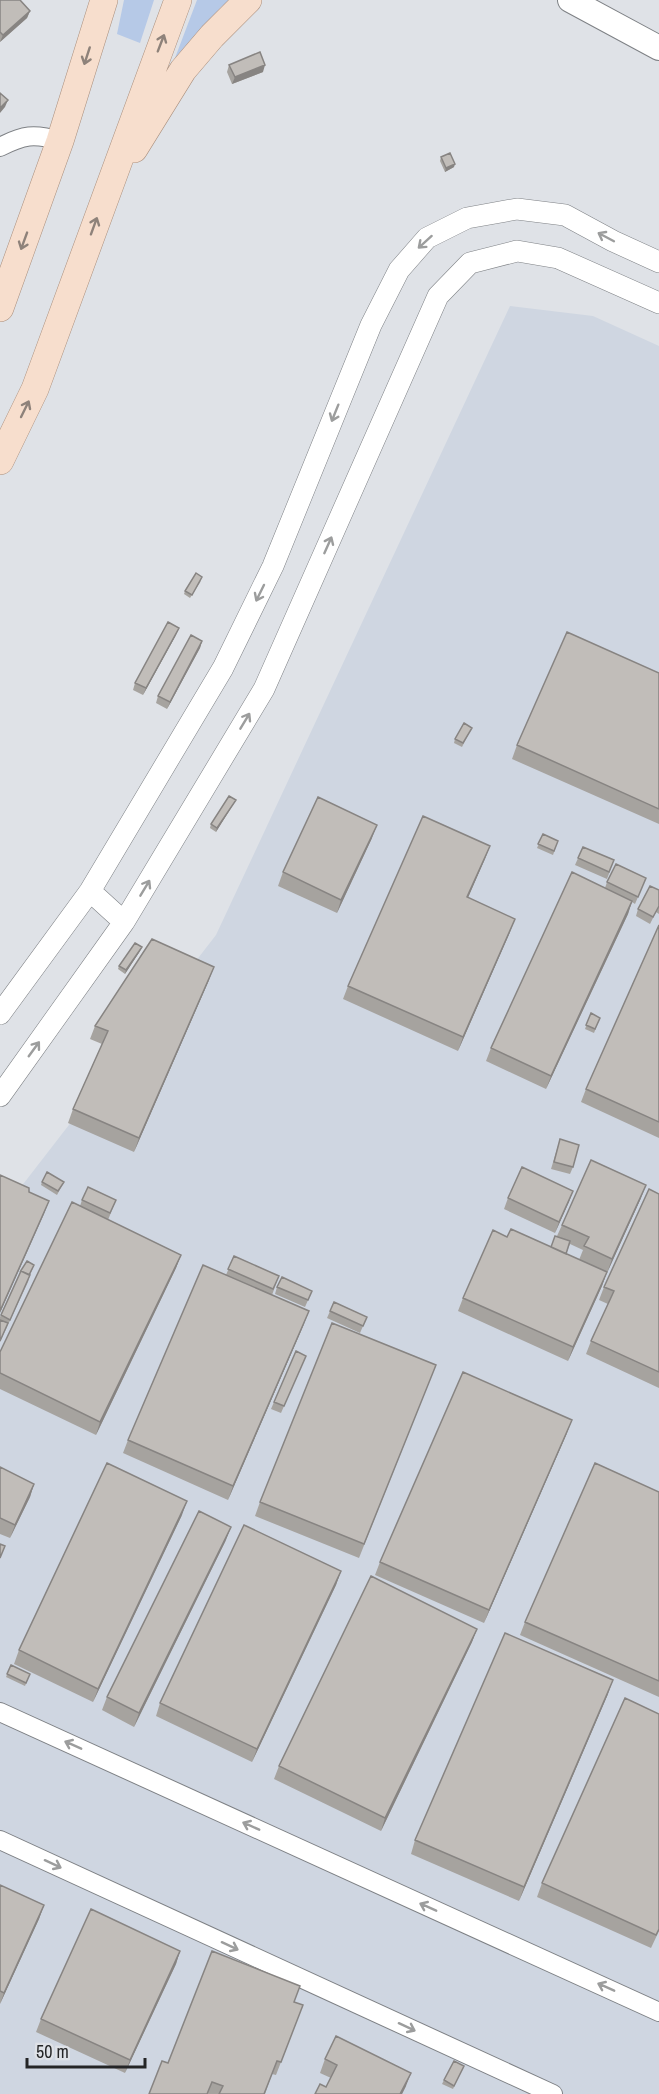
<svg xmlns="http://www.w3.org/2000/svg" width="659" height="2094" font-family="'Archivo Narrow',sans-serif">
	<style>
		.built { fill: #cfd6e1 }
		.green { fill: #b6c9e7 }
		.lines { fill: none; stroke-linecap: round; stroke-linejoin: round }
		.minor-casing { stroke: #7e8185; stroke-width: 20 }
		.tertiary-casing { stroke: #7e8185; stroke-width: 22 }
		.secondary-casing { stroke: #7e8185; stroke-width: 26 }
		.primary-casing { stroke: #aa8f7d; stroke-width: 28 }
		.minor { stroke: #fff; stroke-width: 18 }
		.tertiary { stroke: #fff; stroke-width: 21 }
		.secondary { stroke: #fff; stroke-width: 24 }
		.primary { stroke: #f7decd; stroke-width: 27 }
		.wall { fill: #a6a39f; fill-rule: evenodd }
		.shaded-wall { fill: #878482 }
		.building { fill: #c1bdb9; stroke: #878482; stroke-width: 1.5 }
		.oneway { stroke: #8e827a }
		.oneway2 { stroke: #9c9d9d }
	</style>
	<rect width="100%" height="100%" fill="#dfe2e7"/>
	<!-- built -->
	<path class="built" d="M510 306 593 316 659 346V2094H0V1214L216 935Z"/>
	<!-- green -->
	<path class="green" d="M124 0H154L140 43 117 34Z
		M197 0H230L221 7 175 58Z"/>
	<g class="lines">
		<defs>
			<path id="minor" d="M0 147C23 135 34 133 60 141
				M0 1712 659 2012
				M0 1840 553 2094"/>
			<path id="tertiary" d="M90 891 124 922
				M0 1014 90 891 223 668 273 566 371 325 399 270 427 238 467 218 517 209 565 215 613 241 659 262
				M0 1096 124 922 264 689 438 296 470 263 517 251 558 258 659 303"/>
			<path id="secondary" d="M570 0 659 48"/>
			<path id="primary" d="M134 149 183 70 212 36 248 0
				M0 308 60 141 104 0
				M0 461 35 389 178 0"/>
		</defs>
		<!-- minor casing -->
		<use href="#minor" class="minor-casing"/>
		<!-- tertiary casing -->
		<use href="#tertiary" class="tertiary-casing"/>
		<!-- secondary casing -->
		<use href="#secondary" class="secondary-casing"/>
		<!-- primary casing -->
		<use href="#primary" class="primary-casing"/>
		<!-- minor -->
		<use href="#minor" class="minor"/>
		<!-- tertiary -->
		<use href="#tertiary" class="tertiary"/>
		<!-- secondary -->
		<use href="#secondary" class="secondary"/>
		<!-- primary -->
		<use href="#primary" class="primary"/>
	</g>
	<!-- wall -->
	<path class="wall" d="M0 0 30 11 27 18 0 42Z
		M229 65 263 72 232 84 227 72Z
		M441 157 454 167 445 172 440 161Z
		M201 581 190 598 184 594 185 591Z
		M176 635 143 695 133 690 135 683Z
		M202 641 200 648 167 709 156 703 158 696Z
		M659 673V824L512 759 517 745Z
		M470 731 462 747 454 743 455 739Z
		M234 803 216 832 210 828 211 824Z
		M543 834 558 841 553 855 537 848Z
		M372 838 337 913 278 886 283 872Z
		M490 846 468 898 510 932 458 1051 343 999 348 986Z
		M583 847 614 860 607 879 575 865Z
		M646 878 635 904 632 902 628 914 546 1089 486 1061 491 1048 605 888 607 882Z
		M659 890V914L656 912 650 924 636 916 638 909Z
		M659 925V1138L581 1102 586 1089Z
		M140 951 125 974 118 969 119 966Z
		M209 980 134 1152 68 1123 73 1109 102 1044 90 1039 95 1026Z
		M591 1013 600 1018 594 1033 585 1029Z
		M560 1139 573 1167 570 1174 551 1169Z
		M42 1182H64L57 1195 41 1185Z
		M573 1191 555 1233 504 1209 508 1198Z
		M659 1194V1388L586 1354 591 1341 608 1304 599 1300 604 1287Z
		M641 1198 607 1273V1272L602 1286 568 1361 458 1311 463 1298 507 1237 551 1247 557 1236 562 1225ZM570 1244 583 1250 579 1260 566 1254Z
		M82 1200H116L108 1220 181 1255 176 1268 96 1435 0 1389V1352L80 1206Z
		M234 1256 279 1276 272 1295 304 1324 228 1500 123 1453 128 1440 226 1275Z
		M33 1268 30 1275 28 1282 0 1342V1317L20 1272Z
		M277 1287 312 1291 305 1307 275 1294Z
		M334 1302 367 1317 360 1333 327 1318Z
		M303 1363 281 1413 271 1409 274 1402Z
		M436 1365 359 1558 255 1516 260 1502Z
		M567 1433 484 1623 375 1575 380 1562Z
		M0 1467 34 1484 30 1497 10 1538 0 1534Z
		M659 1492V1697L520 1635 525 1622Z
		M182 1515 93 1702 14 1664 19 1650Z
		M226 1540 134 1727 102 1710 107 1697Z
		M341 1571 336 1585 252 1762 156 1716 160 1703Z
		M477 1629 472 1642 381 1831 274 1779 279 1766Z
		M11 1665 30 1674 25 1686 6 1677Z
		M608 1694 519 1901 411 1854 415 1840Z
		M542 1883 659 1931 651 1948 537 1897Z
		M0 1885 44 1905 39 1919 0 2004Z
		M180 1951 176 1964 125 2073 36 2032 41 2019Z
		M294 2002 303 2005 276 2075 272 2074 265 2094H149L168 2063Z
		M325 2059 406 2086 402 2094H315L326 2087 331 2078 320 2073Z
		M464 2066 453 2089 442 2084 444 2080Z"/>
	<!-- shaded-wall -->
	<path class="shaded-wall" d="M30 11 27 18 0 42 3 35Z
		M265 65 263 72 232 84 235 77Z
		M8 100 5 107 0 113V108Z
		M455 164 454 167 445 172 446 168Z
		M179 628 176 635 143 695 146 688Z
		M202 641 200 648 167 709 170 702Z
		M236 800 234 803 216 832 217 828Z
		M377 825 372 838 337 913 341 900Z
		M490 846 485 859 462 911 467 897Z
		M632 901 628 914 546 1089 551 1076Z
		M515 919 510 932 458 1051 463 1037Z
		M142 947 140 951 125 974 126 970Z
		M214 967 209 980 134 1152 139 1138Z
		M646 1185 641 1198 607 1273 612 1259Z
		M573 1191 569 1202 555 1233 559 1222Z
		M49 1201 44 1214 0 1313V1311Z
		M181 1255 176 1268 96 1435 100 1422Z
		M607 1272 602 1286 568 1361 573 1347Z
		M309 1311 304 1324 228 1500 233 1486Z
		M572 1420 567 1433 484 1623 489 1610Z
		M34 1484 30 1497 10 1538 15 1525Z
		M187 1501 182 1515 93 1702 98 1689Z
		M231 1527 226 1540 134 1727 139 1713Z
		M341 1571 336 1585 252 1762 257 1749Z
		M477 1629 472 1642 381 1831 385 1818Z
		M613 1680 608 1694 519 1901 524 1887Z
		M44 1905 39 1919 0 2004 4 1993Z
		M180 1951 176 1964 125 2073 130 2060Z
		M411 2073 406 2086 402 2094H400Z"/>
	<!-- building -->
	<path class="building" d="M0 0H20L30 11 3 35 0 32Z
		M260 52 265 65 235 77 229 65Z
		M0 93 8 100 0 108Z
		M450 153 455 164 446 168 441 157Z
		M196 573 202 577 192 595 185 591Z
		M168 622 179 628 146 688 135 683Z
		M567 632 659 673V809L517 745Z
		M191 635 202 641 170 702 158 696Z
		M464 723 472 728 463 743 455 739Z
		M229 796 236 800 217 828 211 824Z
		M318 797 377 825 341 900 283 872Z
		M423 816 490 846 467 897 515 919 463 1037 348 986Z
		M543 834 558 841 554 851 538 844Z
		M583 847 614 860 609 872 578 858Z
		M616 864 646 878 638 897 607 882Z
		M572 872 632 901 551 1076 491 1048Z
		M650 886 659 890V906L653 917 638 909Z
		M659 925V1122L586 1089Z
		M152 939 214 967 139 1138 73 1109 108 1031 95 1026Z
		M135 943 142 947 126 970 119 966Z
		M591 1013 600 1018 595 1029 586 1025Z
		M560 1139 579 1145 573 1167 554 1162Z
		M591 1160 646 1185 612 1259 584 1246 589 1237 562 1225Z
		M522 1167 573 1191 559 1222 508 1198Z
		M47 1172 64 1182 58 1191 42 1182Z
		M0 1175 29 1188V1192L49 1201 0 1311Z
		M88 1187 116 1200 110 1213 82 1200Z
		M649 1189 659 1194V1372L591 1341 614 1291 604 1287Z
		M72 1202 181 1255 100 1422 0 1373V1352Z
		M511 1229 607 1272 573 1347 463 1298 493 1230 507 1237Z
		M555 1236 570 1241 566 1254 551 1247Z
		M234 1256 279 1276 273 1289 228 1269Z
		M27 1261 34 1265 29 1275 21 1271 20 1272Z
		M203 1265 309 1311 233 1486 128 1440Z
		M21 1271 30 1275 10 1320 1 1315Z
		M282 1277 312 1291 308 1300 277 1287Z
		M334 1302 367 1317 363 1326 330 1311Z
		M0 1320 8 1323 0 1341Z
		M332 1323 436 1365 364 1544 260 1502Z
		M296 1351 306 1356 284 1406 274 1402Z
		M463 1372 572 1420 489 1610 380 1562Z
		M107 1463 187 1501 98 1689 19 1650Z
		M595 1463 659 1492V1681L525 1622Z
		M0 1467 34 1484 15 1525 0 1518Z
		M199 1511 231 1527 139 1713 107 1697Z
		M244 1525 341 1571 257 1749 160 1703Z
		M0 1544 5 1546 0 1558Z
		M371 1576 477 1629 385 1818 279 1766Z
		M505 1633 613 1680 524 1887 415 1840Z
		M11 1665 30 1674 26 1683 7 1674Z
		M625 1698 659 1714V1929L656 1935 542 1883Z
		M0 1885 44 1905 4 1993 0 1991Z
		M91 1909 180 1951 130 2060 41 2019Z
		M212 1951 300 1986 294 2002 303 2005 281 2062 277 2061 264 2094H219L223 2086 212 2082 207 2094H149L162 2061 168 2063Z
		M336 2036 411 2073 400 2094H315L320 2084 326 2087 337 2065 325 2059Z
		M454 2061 464 2066 454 2086 444 2080Z"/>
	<!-- one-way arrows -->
	<defs><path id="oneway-shaft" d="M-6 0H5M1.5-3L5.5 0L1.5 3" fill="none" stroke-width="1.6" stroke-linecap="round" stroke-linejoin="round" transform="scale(1.5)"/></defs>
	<g class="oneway">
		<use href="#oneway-shaft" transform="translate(161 43) rotate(-69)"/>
		<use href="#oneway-shaft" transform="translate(87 56) rotate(108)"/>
		<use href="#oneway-shaft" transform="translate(94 226) rotate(-70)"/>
		<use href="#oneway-shaft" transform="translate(24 241) rotate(110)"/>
		<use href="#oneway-shaft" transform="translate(25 409) rotate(-64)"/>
	</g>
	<g class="oneway2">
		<use href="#oneway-shaft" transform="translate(606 237) rotate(-152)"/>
		<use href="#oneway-shaft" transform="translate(425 242) rotate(138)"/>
		<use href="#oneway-shaft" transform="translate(335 413) rotate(112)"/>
		<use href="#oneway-shaft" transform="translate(328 545) rotate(-66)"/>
		<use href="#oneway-shaft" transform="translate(260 593) rotate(116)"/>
		<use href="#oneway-shaft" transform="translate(245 721) rotate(-59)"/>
		<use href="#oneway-shaft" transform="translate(145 888) rotate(-59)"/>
		<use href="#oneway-shaft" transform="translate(34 1049) rotate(-54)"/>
		<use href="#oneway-shaft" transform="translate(73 1745) rotate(-156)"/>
		<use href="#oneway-shaft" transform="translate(251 1826) rotate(-156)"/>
		<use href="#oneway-shaft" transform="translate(53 1864) rotate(25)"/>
		<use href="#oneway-shaft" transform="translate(428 1907) rotate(-156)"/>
		<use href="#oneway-shaft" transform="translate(230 1946) rotate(25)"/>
		<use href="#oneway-shaft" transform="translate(606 1987) rotate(-156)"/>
		<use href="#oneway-shaft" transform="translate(407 2027) rotate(25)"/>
	</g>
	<!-- scale -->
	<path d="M27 2058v9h118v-9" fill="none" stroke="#242526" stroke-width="3"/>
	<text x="36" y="2058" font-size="18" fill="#242526" stroke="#dfe2e7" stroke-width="4.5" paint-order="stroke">50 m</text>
</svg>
